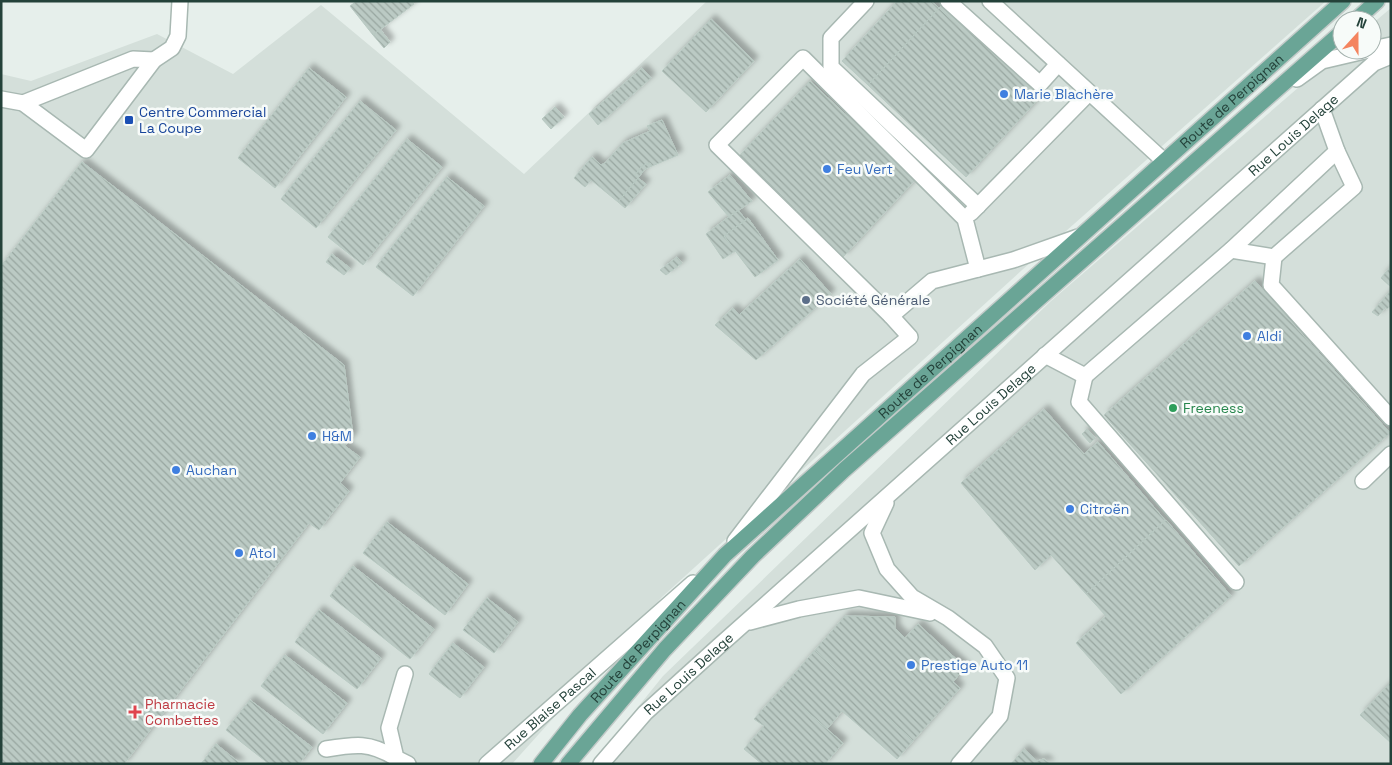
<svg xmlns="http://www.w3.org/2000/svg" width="1392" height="765" font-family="'Space Grotesk',sans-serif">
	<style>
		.built { fill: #d4dfda }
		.building { fill: url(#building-back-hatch); stroke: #b8c9c2; filter: url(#shadow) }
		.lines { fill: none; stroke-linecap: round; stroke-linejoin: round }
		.minor-casing { stroke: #a8b8b2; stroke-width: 18 }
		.major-casing { stroke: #c2cac8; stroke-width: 18 }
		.minor { stroke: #fff; stroke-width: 15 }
		.major { stroke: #6aa596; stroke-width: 15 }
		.shop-dot { fill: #3f7fe0; stroke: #f7fbf9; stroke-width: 2 }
		.transit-dot { fill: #1a4fb4; stroke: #f7fbf9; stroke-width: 2 }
		.service-dot { fill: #5c6f8a; stroke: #f7fbf9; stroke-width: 2 }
		.leisure-dot { fill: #2e9e5b; stroke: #f7fbf9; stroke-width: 2 }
		.health-dot { fill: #e0444e; stroke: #f7fbf9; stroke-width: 2 }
		.labels { text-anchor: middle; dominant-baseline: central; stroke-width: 5; stroke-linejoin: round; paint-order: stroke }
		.shop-label { font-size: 14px; fill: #366cbe; stroke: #f7fbf9; text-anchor: start }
		.street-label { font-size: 14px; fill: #24423a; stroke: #f7fbf9 }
		.transit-label { font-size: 14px; fill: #164399; stroke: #f7fbf9; text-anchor: start }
		.service-label { font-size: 14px; fill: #4e5e75; stroke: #f7fbf9; text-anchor: start }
		.leisure-label { font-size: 14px; fill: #27864d; stroke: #f7fbf9; text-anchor: start }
		.health-label { font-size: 14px; fill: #be3a42; stroke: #f7fbf9; text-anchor: start }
	</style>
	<defs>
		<pattern id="building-back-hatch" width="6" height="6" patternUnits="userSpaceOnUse" patternTransform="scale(1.25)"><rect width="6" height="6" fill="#bbcac4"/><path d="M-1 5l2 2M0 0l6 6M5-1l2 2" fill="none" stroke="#98a6a0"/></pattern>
		<filter id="shadow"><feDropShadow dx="4.5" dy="-4.5" stdDeviation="2.5" flood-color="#0004"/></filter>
	</defs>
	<rect width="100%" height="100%" fill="#e6efeb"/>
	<!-- built -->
	<path class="built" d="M707 1H1326L1022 270 662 597 512 764H1V74L31 81 157 34 233 74 321 5 524 174Z
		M1391 8V764H592L663 676 1051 301 1342 50H1372V24Z"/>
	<!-- building -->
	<path class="building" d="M357 1H412L414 4 373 35 350 6Z
		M897 1H931L939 8 868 85 842 61Z
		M944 3 960 18 955 23 939 8Z
		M939 8 955 23 960 18 1042 95 966 177 868 85Z
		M711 19 754 61 706 112 662 71Z
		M380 29 390 42 384 48 373 35Z
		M309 68 346 97 275 188 238 158Z
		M642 68 651 78 598 125 589 114Z
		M810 81 915 180 843 257 738 157Z
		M360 101 396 130 316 228 281 199Z
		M555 107 564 117 551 129 542 119Z
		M662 120 678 155 652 166 650 163 642 166 635 175 638 178 618 202 591 180 585 187 574 178 592 157 601 165 605 163 623 143 650 131 647 126Z
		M407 139 442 167 363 265 328 237Z
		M82 162 344 365 353 436 345 446 360 457 340 483 349 491 319 530 309 523 124 764H1V266Z
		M650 163 652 166 645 169 638 178 635 175 642 166Z
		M730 175 752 201 729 217 708 192Z
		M447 177 484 206 413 296 376 267Z
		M638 178 646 184 625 208 618 202Z
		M738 210 746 220 724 236 735 251 723 259 706 234Z
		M748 218 778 260 755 277 724 236Z
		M332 254 350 268 344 275 326 262Z
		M677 257 682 263 666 275 660 270Z
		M800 259 831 294 756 360 715 325 733 308 739 315Z
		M1391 266V287L1381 278Z
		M1255 281 1390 433 1239 566 1104 415Z
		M1391 290V305L1387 309 1380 303Z
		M1380 303 1385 308 1378 316 1372 312Z
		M1044 409 1084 454 1098 442 1165 520 1086 594 1051 555 1035 570 961 483Z
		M1087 429 1095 438 1090 443 1082 434Z
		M1166 520 1231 596 1121 694 1076 643 1106 616 1086 594Z
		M387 522 468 584 445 615 363 553Z
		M353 566 434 629 410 659 330 596Z
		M487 598 518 622 494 653 463 630Z
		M319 610 381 658 357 689 295 642Z
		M845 616 895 617V628L905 638 918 624 965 667 953 682 960 688 913 741 815 650Z
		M453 643 484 667 460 698 429 674Z
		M815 650 913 741 897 759 842 711 827 729 781 689Z
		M285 655 347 703 323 734 261 686Z
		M1391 682V743L1360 715Z
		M781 689 843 743 825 764H762L744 749 764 726 754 719Z
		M250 700 312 747 299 764H269L226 730Z
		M216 744 241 764H201Z
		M1024 749 1037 761 1044 759 1050 764H1011Z"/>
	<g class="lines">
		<defs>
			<g id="minor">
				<path d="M866 1 831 38V67L978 206"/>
				<path d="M948 1 1040 84 1058 64"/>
				<path d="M990 1 1164 161"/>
				<path d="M1372 49 1391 45"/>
				<path d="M1297 79 1322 61 1369 50"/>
				<path d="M1 99 23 103 86 150 154 60 172 48 178 36 180 1"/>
				<path d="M23 103 133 59 154 60"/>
				<path d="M971 213 1089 93"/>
				<path d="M1231 250 1274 257 1354 187 1337 151"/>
				<path d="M1274 257 1271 285 1391 418"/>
				<path d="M891 316 717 145 803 58 965 219 978 269"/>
				<path d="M1045 355 1085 376 1231 250 1337 151 1322 109"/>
				<path d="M1085 376 1079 402 1236 582"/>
				<path d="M1363 481 1391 454"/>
				<path d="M886 503 872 533 887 569 912 597 948 618 985 646 1007 678 1000 716 959 764"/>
				<path d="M735 541 863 374 910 337 891 316 932 281 1013 260 1078 237"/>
				<path d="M750 622 799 609 859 598 930 613"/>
				<path d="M405 674 389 728 396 758 408 764"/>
				<path d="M326 749C356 744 369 742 396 758L397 764"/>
				<path id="s1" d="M487 764 693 583"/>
				<path id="s2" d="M601 764 645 713 719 646 1374 63 1391 56"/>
			</g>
			<g id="major">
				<path d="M1356 20 1377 1"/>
				<path id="s3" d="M541 764 580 715 725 555 1343 1"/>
				<path d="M568 764 665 649 753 556 844 470 1342 32"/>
			</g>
		</defs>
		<!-- minor casing -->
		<use href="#minor" class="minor-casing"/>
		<!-- major casing -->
		<use href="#major" class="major-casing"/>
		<!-- minor -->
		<use href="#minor" class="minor"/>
		<!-- major -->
		<use href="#major" class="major"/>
	</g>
	<!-- markers -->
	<g class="shop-dot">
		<circle cx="1004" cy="94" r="5"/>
		<circle cx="827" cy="169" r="5"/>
		<circle cx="1247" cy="336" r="5"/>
		<circle cx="312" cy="436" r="5"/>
		<circle cx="176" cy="470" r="5"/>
		<circle cx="1070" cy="509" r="5"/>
		<circle cx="239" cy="553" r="5"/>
		<circle cx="911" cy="665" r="5"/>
	</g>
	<rect class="transit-dot" x="124" y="115" width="10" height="10" rx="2.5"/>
	<circle class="service-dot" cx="806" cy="300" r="5"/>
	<circle class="leisure-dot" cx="1173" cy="408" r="5"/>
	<path class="health-dot" d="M132.5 704.5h5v5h5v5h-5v5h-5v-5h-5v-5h5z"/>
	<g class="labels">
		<!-- shop labels -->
		<g class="shop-label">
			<text x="1014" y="94">Marie Blachère</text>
			<text x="837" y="169">Feu Vert</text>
			<text x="1257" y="336">Aldi</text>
			<text x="322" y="436">H&amp;M</text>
			<text x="186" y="470">Auchan</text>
			<text x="1080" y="509">Citroën</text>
			<text x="249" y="553">Atol</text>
			<text x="921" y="665">Prestige Auto 11</text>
		</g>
		<!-- street labels -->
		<g class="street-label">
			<text stroke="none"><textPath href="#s3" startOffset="959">Route de Perpignan</textPath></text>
			<text stroke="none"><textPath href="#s2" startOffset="936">Rue Louis Delage</textPath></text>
			<text stroke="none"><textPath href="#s3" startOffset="554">Route de Perpignan</textPath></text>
			<text stroke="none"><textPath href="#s2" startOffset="531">Rue Louis Delage</textPath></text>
			<text stroke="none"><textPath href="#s3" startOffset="149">Route de Perpignan</textPath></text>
			<text stroke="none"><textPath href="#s2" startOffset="126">Rue Louis Delage</textPath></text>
			<text stroke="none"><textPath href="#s1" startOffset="84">Rue Blaise Pascal</textPath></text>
		</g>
		<!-- transit labels -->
		<g class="transit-label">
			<text x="139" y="112">Centre Commercial<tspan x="139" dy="16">La Coupe</tspan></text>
		</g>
		<!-- service labels -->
		<g class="service-label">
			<text x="816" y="300">Société Générale</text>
		</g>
		<!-- leisure labels -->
		<g class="leisure-label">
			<text x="1183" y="408">Freeness</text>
		</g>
		<!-- health labels -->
		<g class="health-label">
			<text x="145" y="704">Pharmacie<tspan x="145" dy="16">Combettes</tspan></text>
		</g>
	</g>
	<!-- border -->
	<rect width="1392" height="765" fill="none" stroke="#24423a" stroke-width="5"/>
	<!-- north arrow -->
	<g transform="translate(1357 35) rotate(21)"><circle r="24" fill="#f7fbf9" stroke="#a3b1ad"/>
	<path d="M0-4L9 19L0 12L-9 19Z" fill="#f4845f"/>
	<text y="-8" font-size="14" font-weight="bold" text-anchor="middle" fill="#24423a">N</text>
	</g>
</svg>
